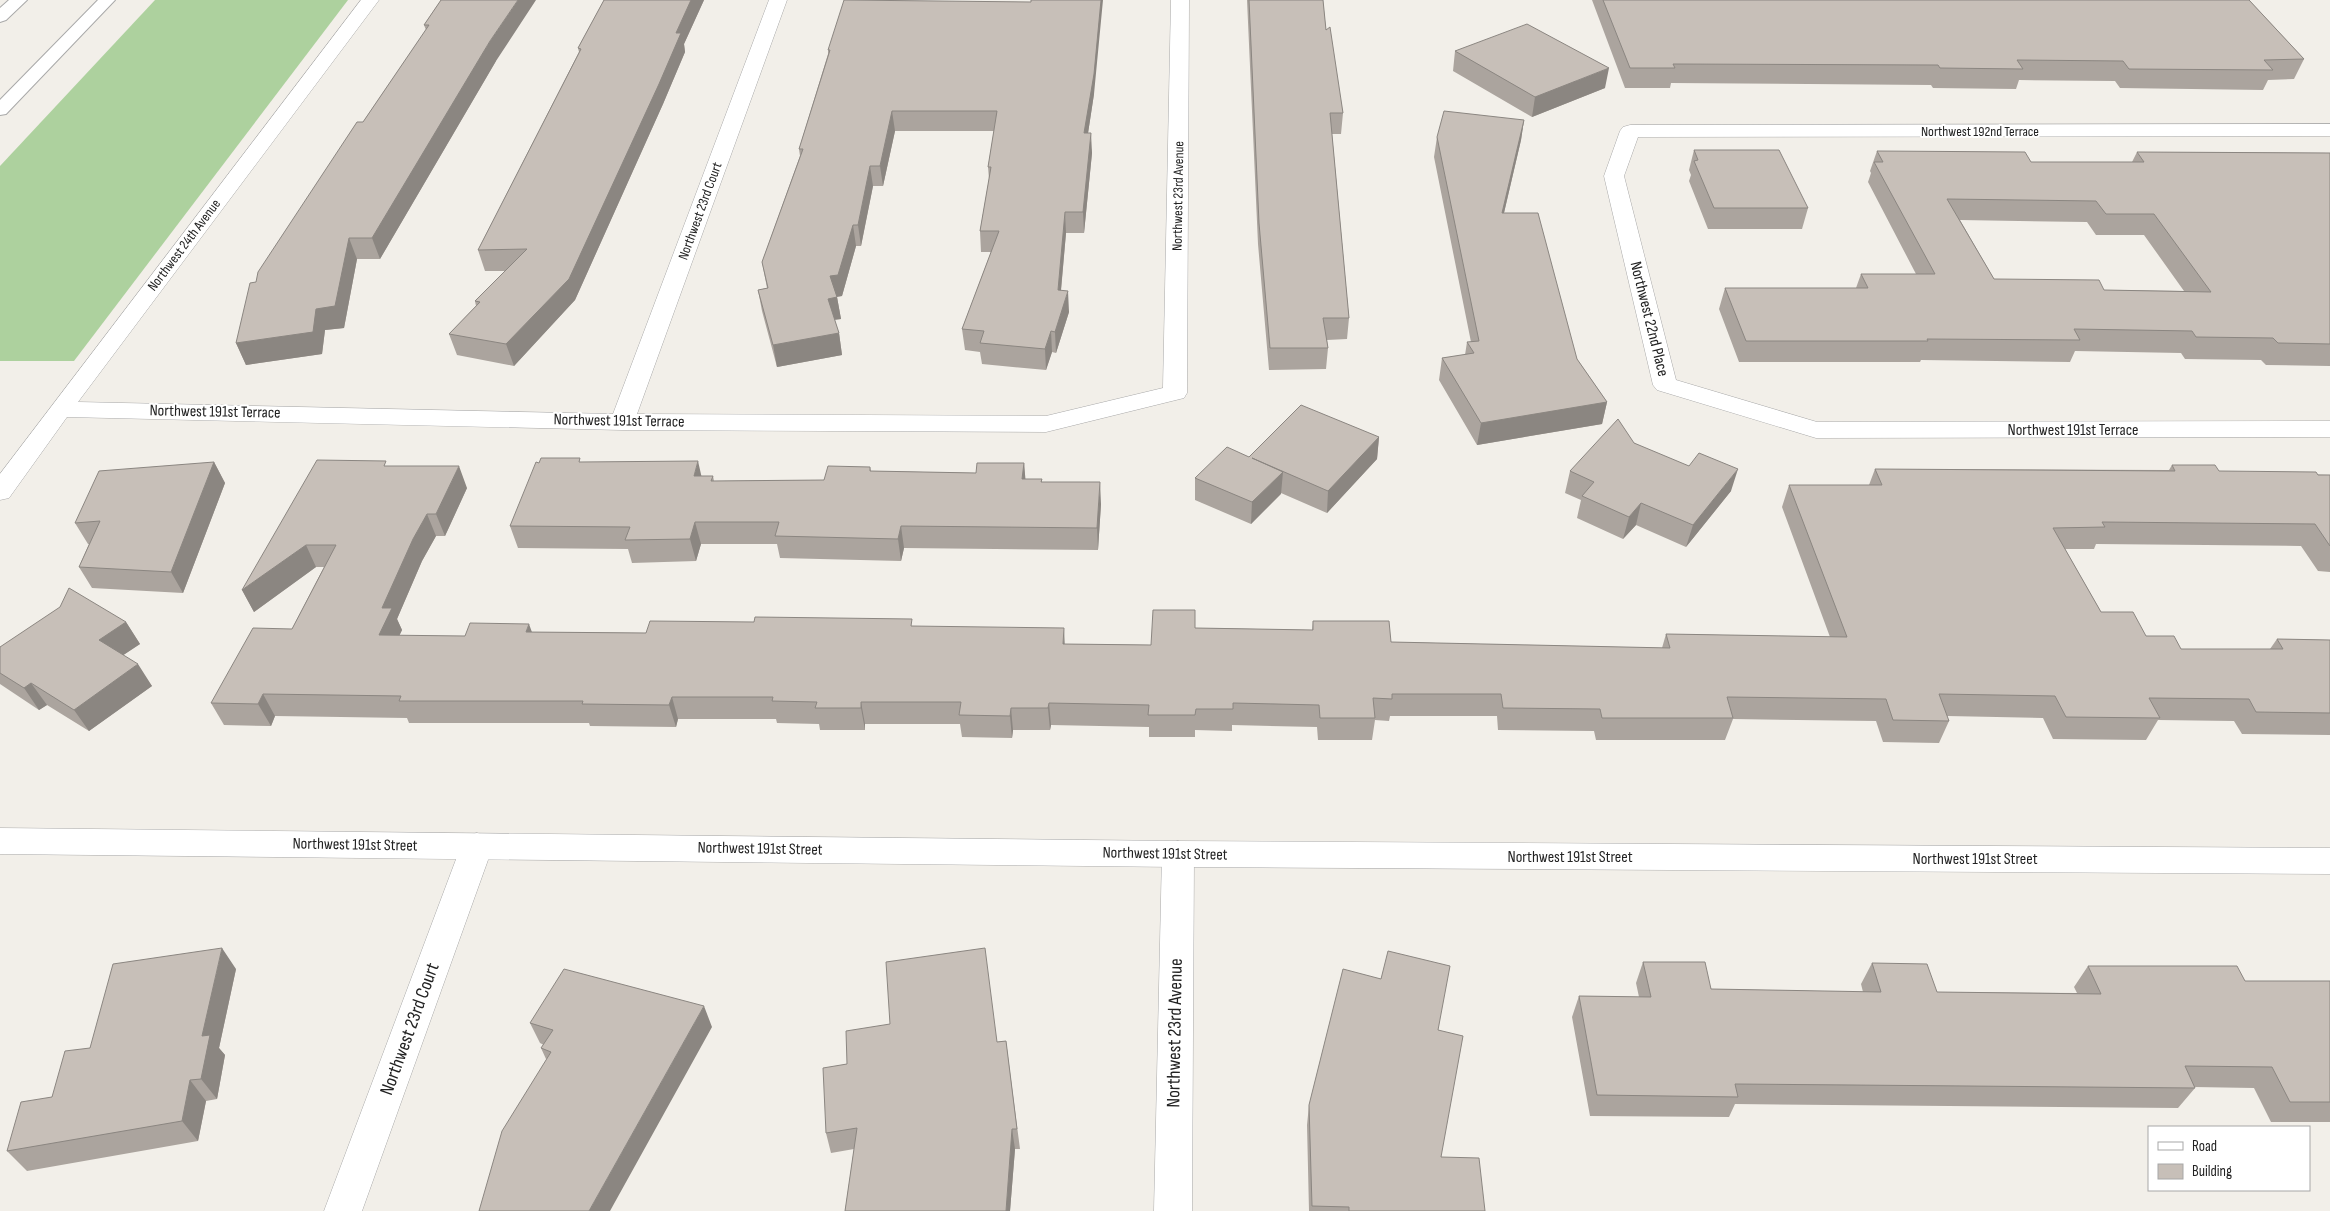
<svg xmlns="http://www.w3.org/2000/svg" width="2330" height="1211" font-family="'Sofia Sans Condensed',sans-serif">
	<style>
		.forest { fill: #add19e }
		.lines { fill: none; stroke-linecap: round; stroke-linejoin: round }
		.service-casing { stroke: #a9a9a9; stroke-width: 2 }
		.minor-casing { stroke: #a9a9a9; stroke-width: 1 }
		.tertiary-casing { stroke: #a9a9a9; stroke-width: 1 }
		.service { fill: #fff; fill-rule: evenodd }
		.minor { fill: #fff; fill-rule: evenodd }
		.tertiary { fill: #fff; fill-rule: evenodd }
		.wall { fill: #aba49e; fill-rule: evenodd }
		.shaded-wall { fill: #8b8681 }
		.building { fill: #c7bfb8; stroke: #8b8681; fill-rule: evenodd }
		.labels { text-anchor: middle; dominant-baseline: central; stroke-width: 4; stroke-linejoin: round; paint-order: stroke }
		.far-street-label { font-size: 14px; fill: #222; stroke: #fff }
		.street-label { font-size: 16px; fill: #222; stroke: #fff }
		.near-street-label { font-size: 19px; fill: #222; stroke: #fff }
	</style>
	<rect width="100%" height="100%" fill="#f2efe9"/>
	<!-- forest -->
	<path class="forest" d="M155 0H348L74 361H0V166Z"/>
	<g class="lines">
		<defs>
			<path id="service" d="M9 0H27L6 20 0 22V8Z
				M98 0H115L6 114 0 115V100Z"/>
			<path id="minor" d="M361 0H379L78 402 613 414 769 0H787L637 414 1046 416 1163 388 1171 0H1189L1187 393 1184 398 1046 432 622 430 67 417 9 498 0 500V474Z
				M2330 124V136L1638 137 1624 176 1676 380 1817 422 2330 421V437L1816 438 1657 390 1653 385 1604 176 1620 131 1623 127 1630 125Z
				M477 833 488 837 493 846 362 1211H324L461 846 466 837Z
				M1178 841 1189 845 1194 854 1192 1211H1154L1162 854 1167 845Z"/>
			<path id="tertiary" d="M0 828 1178 841 2330 848V874L1178 867 0 854Z"/>
		</defs>
		<!-- service casing -->
		<use href="#service" class="service-casing"/>
		<!-- minor casing -->
		<use href="#minor" class="minor-casing"/>
		<!-- tertiary casing -->
		<use href="#tertiary" class="tertiary-casing"/>
		<!-- service -->
		<use href="#service" class="service"/>
		<!-- minor -->
		<use href="#minor" class="minor"/>
		<!-- tertiary -->
		<use href="#tertiary" class="tertiary"/>
	</g>
	<!-- wall -->
	<path class="wall" d="M441 0 496 61 380 259H357L344 328 325 330 322 354 246 365 236 343 256 282 363 122 426 30 424 25Z
		M604 0H704L684 44 685 52 663 104 575 300 514 366 457 355 449 334 476 306 475 301 505 271H485L478 250 579 52 578 48Z
		M1247 0H1323L1326 30 1343 113 1341 134H1332L1349 318 1347 339 1327 340 1328 348 1326 369 1269 370 1258 244Z
		M1592 0H2249L2304 59 2294 79 2268 80 2263 90 2120 88 2115 81 2019 80 2016 89 1933 88 1931 85 1671 83 1670 88H1625Z
		M828 50 1094 94 1088 133 1092 153 1084 233H1066L1061 291 1069 312 1056 353 1052 352 1046 370 982 364 980 352 965 350 962 329 991 252H981L980 231 989 179 988 167 994 131H895L883 186H873L861 246H856L842 296 837 297 841 319 834 320 839 333 842 355 777 367 762 311 758 290 767 288 762 262 800 156 799 149 828 54Z
		M1455 51 1605 88 1532 117 1453 71Z
		M1524 120 1521 140 1504 213 1577 359 1607 402 1602 424 1477 445 1439 380 1442 358 1465 355 1467 342H1471L1434 157 1437 137Z
		M1694 150 1808 208 1802 229H1708L1689 181 1691 175 1689 170Z
		M1877 151 2031 162H2132L2137 152 2330 153V366L2266 365 2261 360 2185 359 2181 353 2075 351 2070 362 1921 360 1920 362H1739L1719 309 1725 288H1856L1861 274H1916L1868 182 1871 173 1870 171ZM1960 220 2087 222 2096 235H2144L2184 291 2104 290 1994 279Z
		M1379 437 1377 459 1327 513 1281 493 1251 524 1195 500V478L1249 457Z
		M1634 443 1731 491 1686 547 1636 525 1623 539 1577 518 1581 500 1565 493 1570 471Z
		M214 462 225 483 183 593 92 588 79 567 89 544H88L75 523Z
		M582 462 702 476H713L714 481 824 480 870 467 871 471 976 473 1024 463 1025 479H1042V482L1101 504 1098 550 904 548 901 561 780 558 777 544H701L696 561 632 563 628 549 518 548 510 526 539 463Z
		M2172 465 2219 471 2330 475V572L2318 571 2301 546 2096 544 2094 549H2065L2101 612 2146 636 2181 649H2270L2277 639 2330 640V735L2242 734 2234 721 2158 720 2146 740 2053 739 2043 718 1947 716 1949 721 1939 743 1883 742 1876 721 1733 719 1725 740H1596L1594 731 1498 730 1497 716H1390L1389 721 1375 720 1372 740H1318L1317 727 1232 725V731L1195 730V737H1149V727L1051 725 1050 730H1013L1012 738 962 737 960 724H865V730H820L819 724 777 723 776 719H678L676 727 590 726 589 723H409L407 718 275 716 271 726 224 725 211 703 292 629 324 567H316L254 612 242 590 388 466 467 488 445 536H436L422 561 397 619 402 630 399 636H465L532 632 646 633 913 626 1065 644 1151 645 1195 628 1312 630 1313 621 1391 642 1662 648 1666 634 1830 637 1782 507 1789 485H1869L1875 469 2169 470Z
		M126 622 140 644 123 655 152 686 89 731 47 705 39 710 0 684V647Z
		M1643 962 1711 989 1863 992 1861 984 1872 963 1937 992 2077 993 2074 987 2088 966 2245 981H2330V1122H2271L2254 1088 2194 1087 2195 1088 2178 1108 1735 1104 1729 1117 1590 1116 1572 1017 1579 996 1639 997 1636 983Z
		M236 969 219 1048 225 1055 217 1099 206 1101 198 1141 27 1171 7 1151 52 1097 90 1048Z
		M530 1023 712 1027 546 1059 541 1048 544 1045 540 1043Z
		M1438 1030 1441 1157 1485 1211H1309L1307 1125 1309 1105Z
		M1006 1041 1020 1149H1015L1010 1211H845L854 1149 831 1153 826 1133 997 1042Z"/>
	<!-- shaded-wall -->
	<path class="shaded-wall" d="M518 0H536L496 61 380 259 372 238 490 41Z
		M691 0H704L684 44 685 52 663 104 575 300 514 366 506 344 676 33Z
		M1101 0H1103L1094 94 1085 153 1084 133Z
		M1609 68 1605 88 1532 117 1535 97Z
		M892 111 895 131 883 186 880 166Z
		M1524 120 1521 140 1499 234 1502 213Z
		M1091 133 1092 153 1084 233 1083 212Z
		M870 166 873 186 861 246 858 225Z
		M1065 212 1066 233 1059 311 1058 290Z
		M853 225 856 246 842 296 834 297 830 276Z
		M349 238 357 259 344 328 325 330 322 354 246 365 236 343 316 309Z
		M1068 291 1069 312 1056 353 1055 332Z
		M837 297 841 319 831 320 828 299Z
		M1051 331 1052 352 1046 370 1045 349Z
		M839 333 842 355 777 367 773 345Z
		M1607 402 1602 424 1477 445 1481 423Z
		M1379 437 1377 459 1327 513 1328 491Z
		M698 461 703 483 694 476Z
		M214 462 225 483 183 593 171 572Z
		M1024 463 1026 485 1022 479Z
		M459 466 467 488 445 536 436 514Z
		M1738 469 1731 491 1686 547 1693 525Z
		M1283 472 1281 494 1251 524 1252 502Z
		M1100 482 1101 504 1098 550 1097 528Z
		M1641 503 1636 525 1623 539 1629 517Z
		M427 514 436 536 422 561 397 619 402 630 389 657 379 635 382 608 413 539Z
		M695 522 701 544 696 561 690 539Z
		M901 526 904 548 901 561 898 539Z
		M306 545 316 567 254 612 242 590Z
		M126 622 140 644 113 662 99 640Z
		M529 624 537 646 526 632Z
		M1064 628 1065 650 1063 644Z
		M138 664 152 686 89 731 74 710Z
		M31 683 47 705 39 710 24 688Z
		M263 694 275 716 271 726 258 704Z
		M672 697 678 719 676 727 669 705Z
		M861 702 865 724V730L861 708Z
		M1049 703 1051 725 1050 730 1048 708Z
		M1011 708 1013 730 1012 738 1010 716Z
		M222 948 236 969 219 1048 225 1055 217 1099 201 1079 202 1036Z
		M704 1006 712 1027 610 1211H589Z
		M190 1080 206 1101 198 1141 182 1121Z
		M1012 1129 1015 1149 1010 1211H1006Z"/>
	<!-- building -->
	<path class="building" d="M441 0H518L490 41 372 238H349L335 306 316 309 313 332 236 343 250 283 256 282 258 272 357 122H363L429 25H424Z
		M604 0H691L676 33H681L659 84 569 279 506 344 449 334 480 302 475 301 527 249 478 250 581 49 578 48Z
		M844 0 1031 2V0H1101L1094 74 1084 133H1091L1083 212H1065L1058 290 1068 291 1055 332 1051 331 1045 349 980 343 984 331 962 329 999 231H980L991 167H988L997 111H892L880 166H870L858 225H853L838 275 830 276 837 297 828 299 839 333 773 345 758 290 768 288 762 262 803 149H799L830 50H828Z
		M1249 0H1323L1326 30 1330 27 1343 113H1330L1349 318H1323L1328 348H1270L1259 223Z
		M1603 0H2249L2304 59 2264 60 2273 70 2129 69 2123 61 2017 60 2023 69 1940 68 1938 65 1673 64 1675 68H1630Z
		M1527 24 1609 68 1535 97 1455 51Z
		M1444 111 1524 120 1502 213H1538L1577 359 1607 402 1481 423 1442 358 1474 353 1467 342 1479 341 1437 137Z
		M1694 150H1779L1808 208H1714L1694 161 1698 160Z
		M1877 151 2025 152 2031 162H2144L2137 152 2330 153V344L2278 343 2273 338 2196 337 2192 331 2074 329 2080 340 1927 339 1928 341H1746L1725 288H1868L1861 274H1935L1874 162H1883ZM1947 199 2096 201 2106 214H2154L2211 292 2104 290 2099 280 1994 279Z
		M1301 405 1379 437 1328 491 1252 458 1283 472 1252 502 1195 478 1227 447 1249 457Z
		M1618 419 1634 443 1689 466 1699 453 1738 469 1693 525 1641 503 1629 517 1582 496 1594 482 1570 471Z
		M541 458H580L579 462 698 461 694 476H713L711 481 824 480 828 466 870 467V471L976 473 977 463H1024L1022 479H1042L1041 482H1100L1097 528 901 526 898 539 775 536 779 522H695L690 539 625 540 630 527 510 526 536 462 539 463Z
		M317 460 386 461 384 466H459L436 514H427L413 539 382 608H392L379 635 465 636 470 623 529 624 526 632 646 633 650 621 754 622 755 617 912 619 911 626 1064 628 1063 644 1151 645 1153 610H1195V628L1313 630V621H1389L1391 642 1670 648 1666 634 1847 637 1789 485H1882L1875 469 2175 471 2172 465H2215L2219 471 2316 472 2318 475H2330V546L2315 524 2102 522 2105 527 2053 528 2101 612H2133L2146 636H2174L2181 649H2283L2277 639 2330 640V713L2256 712 2249 699 2149 698 2160 718 2066 717 2055 696 1939 694 1949 721 1893 720 1886 699 1727 697 1733 718H1602L1600 709 1503 708 1501 694H1392V699L1373 698 1375 718H1320L1319 705 1233 703V709H1196L1195 715H1148L1149 705 1049 703 1048 708H1011L1010 716 959 715 961 702H861V708H815L817 702 772 701 773 697H672L669 705 582 704 583 701H399L401 696 263 694 258 704 211 703 253 628 292 629 336 545H306L242 590Z
		M214 462 171 572 79 567 100 521 75 523 99 471Z
		M69 588 126 622 99 640 138 664 74 710 31 683 24 688 0 673V647L60 607Z
		M222 948 202 1036 210 1035 201 1079 190 1080 182 1121 7 1151 21 1102 52 1097 65 1051 90 1048 113 964Z
		M985 948 997 1042 1006 1041 1017 1129H1012L1006 1211H845L857 1128 826 1133 823 1068 847 1064 846 1031 890 1024 886 962Z
		M1388 951 1450 966 1438 1030 1463 1036 1441 1157 1479 1158 1485 1211H1349V1207L1312 1206 1309 1105 1343 969 1381 979Z
		M1643 962H1705L1711 989 1881 992 1872 963 1927 964 1937 992 2101 994 2088 966H2237L2245 981H2330V1102H2290L2272 1067 2185 1066 2195 1088 1735 1084 1738 1097 1597 1095 1579 996 1651 997Z
		M564 969 704 1006 589 1211H479L502 1131 551 1052 541 1048 553 1030 530 1023Z"/>
	<g class="labels">
		<!-- far-street labels -->
		<g class="far-street-label">
			<text x="1980" y="131">Northwest 192nd Terrace</text>
			<text transform="translate(1178 196) rotate(-89)">Northwest 23rd Avenue</text>
			<text transform="translate(700 211) rotate(-70)">Northwest 23rd Court</text>
			<text transform="translate(184 245) rotate(-53)">Northwest 24th Avenue</text>
		</g>
		<!-- street labels -->
		<g class="street-label">
			<text transform="translate(1649 319) rotate(76)">Northwest 22nd Place</text>
			<text transform="translate(215 412) rotate(1)">Northwest 191st Terrace</text>
			<text transform="translate(619 421) rotate(1)">Northwest 191st Terrace</text>
			<text x="2073" y="430">Northwest 191st Terrace</text>
			<text transform="translate(355 845) rotate(1)">Northwest 191st Street</text>
			<text transform="translate(760 849) rotate(1)">Northwest 191st Street</text>
			<text transform="translate(1165 854) rotate(1)">Northwest 191st Street</text>
			<text x="1570" y="857">Northwest 191st Street</text>
			<text x="1975" y="859">Northwest 191st Street</text>
		</g>
		<!-- near-street labels -->
		<g class="near-street-label">
			<text transform="translate(410 1029) rotate(-70)">Northwest 23rd Court</text>
			<text transform="translate(1175 1033) rotate(-89)">Northwest 23rd Avenue</text>
		</g>
	</g>
	<!-- legend -->
	<rect x="2148" y="1126" width="162" height="65" fill="#ffffff" stroke="#a7a7a7"/>
	<rect x="2158" y="1142" width="25" height="8" fill="#ffffff" stroke="#a7a7a7"/>
	<text x="2192" y="1151" font-size="15" fill="#222222">Road</text>
	<rect x="2158" y="1164" width="25" height="15" fill="#c7bfb8" stroke="#a7a7a7"/>
	<text x="2192" y="1176" font-size="15" fill="#222222">Building</text>
</svg>
